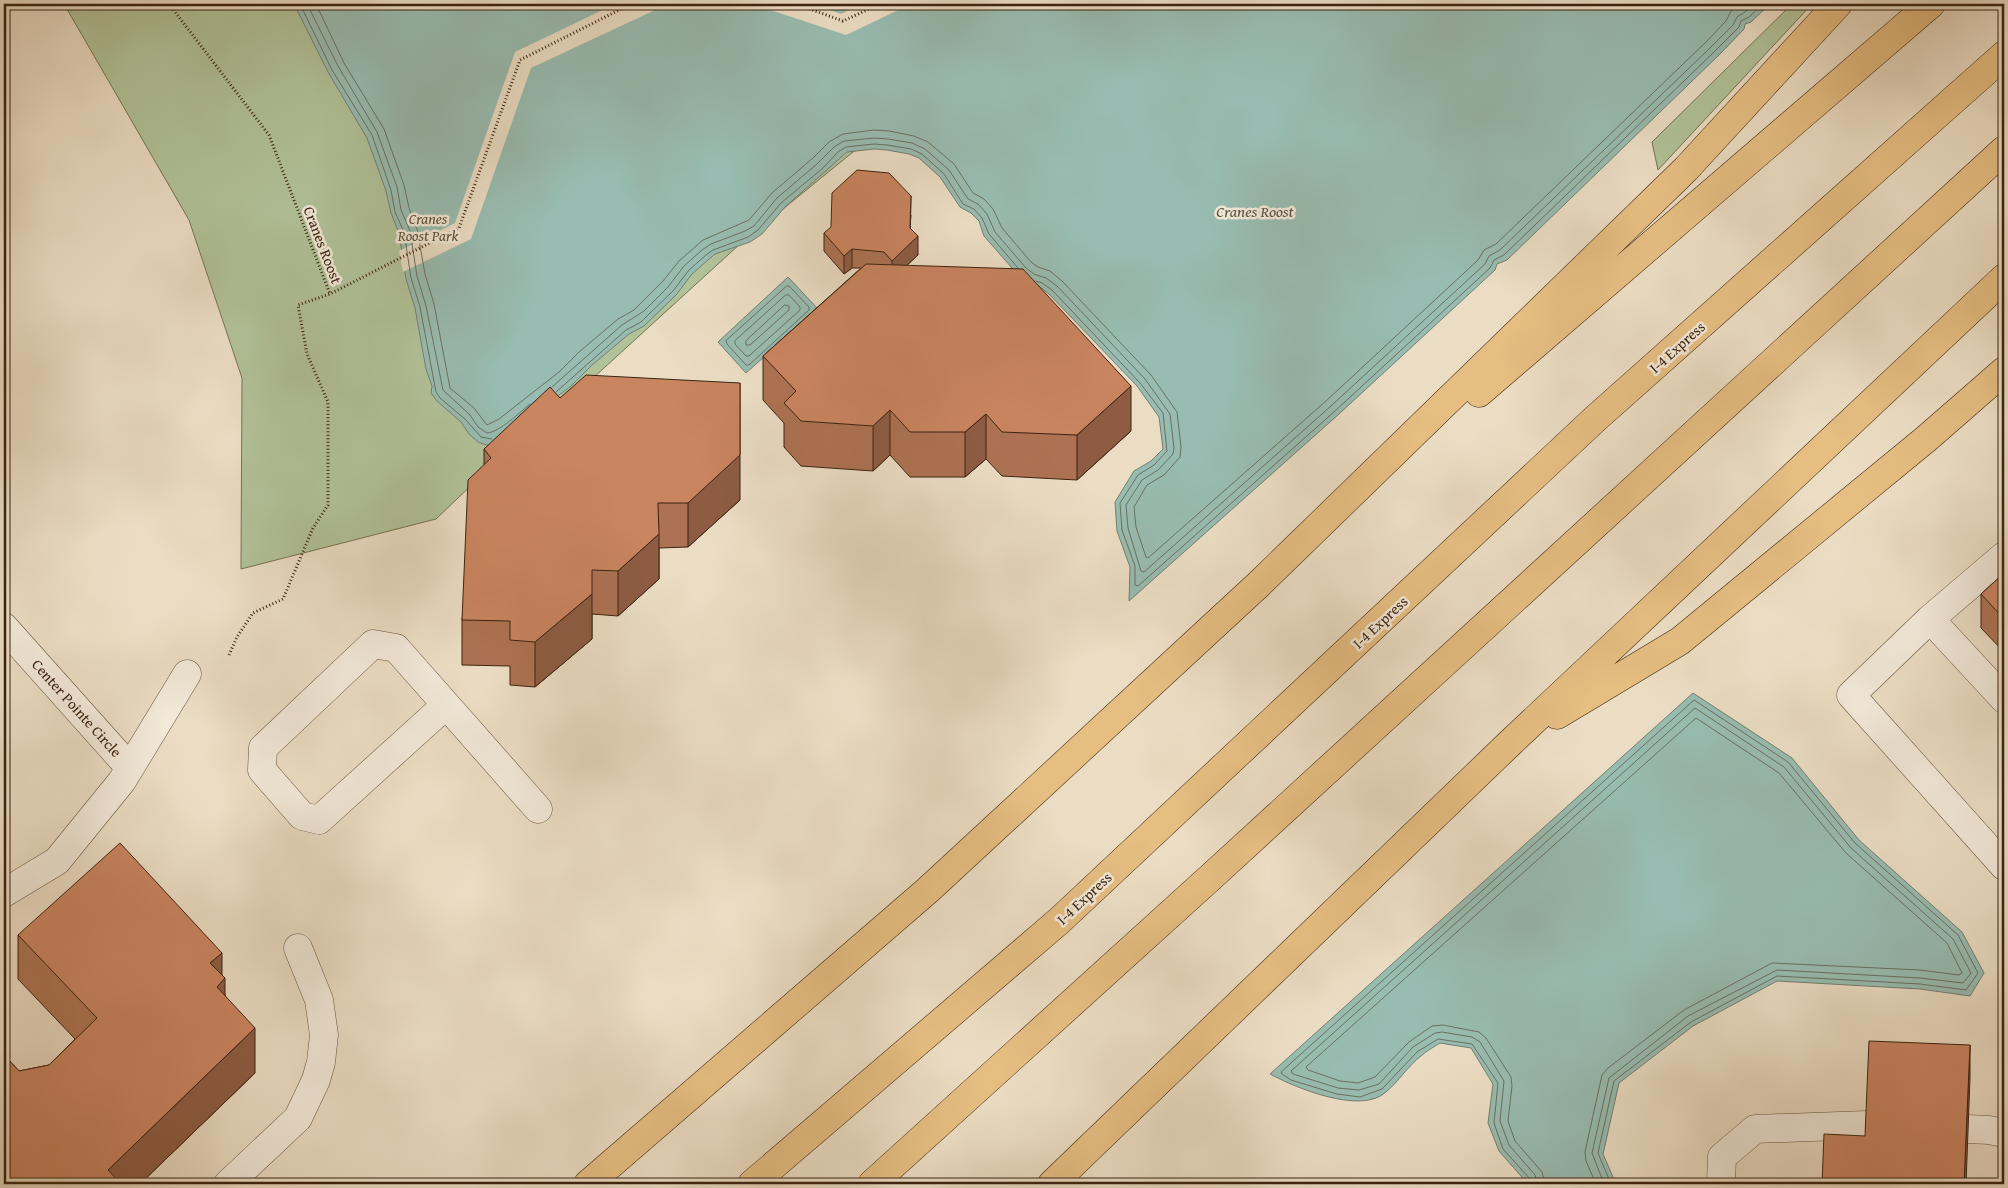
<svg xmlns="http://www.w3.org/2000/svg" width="2008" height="1188" font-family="'Gentium Book Plus',serif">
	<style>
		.green { fill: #b1c299; stroke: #767254 }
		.water { fill: #98bcb1; stroke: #737f71 }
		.pier { fill: #ebddc4 }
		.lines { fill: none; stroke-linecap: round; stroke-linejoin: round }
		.shore { stroke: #6a7060; stroke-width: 1 }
		.minor-casing { stroke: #67523d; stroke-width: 29 }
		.highway-casing { stroke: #3b2310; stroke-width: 29 }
		.path { stroke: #3b2310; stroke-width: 3; stroke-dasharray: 1 2.5; stroke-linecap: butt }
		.minor { stroke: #f2e9d9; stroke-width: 28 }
		.highway { stroke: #e6be82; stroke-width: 28 }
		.wall { fill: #ad7253; stroke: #3b2310 }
		.shaded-wall { fill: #8d5c43; stroke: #3b2310 }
		.building { fill: #c98460; stroke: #3b2310 }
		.labels { text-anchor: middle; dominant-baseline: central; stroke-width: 5; stroke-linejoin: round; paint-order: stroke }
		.park-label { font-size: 15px; font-style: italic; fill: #584b32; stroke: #f2e9d9 }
		.street-label { font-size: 15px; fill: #3b2310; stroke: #f2e9d9 }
		.water-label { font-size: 16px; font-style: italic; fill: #575140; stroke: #f2e9d9 }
	</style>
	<rect width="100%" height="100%" fill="#ebddc4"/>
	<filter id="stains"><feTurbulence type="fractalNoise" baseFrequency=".004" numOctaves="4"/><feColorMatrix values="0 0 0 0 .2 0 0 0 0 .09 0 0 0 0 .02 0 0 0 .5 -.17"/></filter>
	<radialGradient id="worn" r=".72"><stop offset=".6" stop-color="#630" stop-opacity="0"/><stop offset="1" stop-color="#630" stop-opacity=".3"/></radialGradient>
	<!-- green -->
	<path class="green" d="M64 4H1117L853 152 740 244 525 440 478 479 436 519 241 569 242 378 189 220Z
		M1792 4H1812L1658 170 1652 142Z"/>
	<!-- water -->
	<path class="water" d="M294 4H1770L1751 22 1745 24 1744 29 1720 54 1507 260 1497 264 1495 270 1339 414 1129 601 1130 567 1117 531 1115 502 1134 471 1151 461 1163 449 1159 417 1137 386 1049 294 1040 287 1029 285 1019 276 984 236 979 221 971 213 960 207 940 177 919 158 909 154 887 150 874 149 847 152 785 207 762 234 750 242 715 254 709 259 692 274 676 295 644 326 629 334 592 365 571 386 494 444 486 445 478 442 469 434 461 422 437 401 431 393 432 386 426 369 415 308 406 279 399 233 391 213 386 191 367 138 328 72Z
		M788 277 818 309 746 373 718 342Z
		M1693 693 1792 758 1859 840 1962 932 1984 973 1970 996 1920 989 1777 981 1693 1026 1619 1083 1603 1154 1616 1184H1528L1499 1151 1488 1123 1493 1084 1471 1048 1440 1043C1434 1047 1426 1051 1421 1056 1408 1066 1399 1081 1386 1092 1361 1115 1296 1088 1270 1074Z"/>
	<!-- pier -->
	<path class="pier" d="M615 4H668L531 68 471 239 403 272 399 251 455 223 515 52Z
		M752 4H812L841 14 861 4H911L846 35Z"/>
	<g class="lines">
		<!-- shore -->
		<path class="shore" d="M300 4 332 70 372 135 391 190 395 212 404 232 411 278 420 307 436 392 440 398 465 419 481 437 492 439
			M307 4 338 66 377 132 397 187 401 210 410 231 417 276 426 306 443 390 470 415 478 427 487 433C500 432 520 412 530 404
			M316 4 344 63 384 129 404 185 409 208 417 229 425 274 434 304 450 388 474 408 487 425 499 419 559 372 579 352 618 319 634 310 663 281 679 261 703 240 749 220 772 193 813 158 829 142 843 134 874 130 889 131 914 136 928 142 954 164 973 193 984 199 993 209 1002 228 1031 262 1038 267 1050 271 1062 281 1151 375 1177 412 1181 447 1180 457 1164 475 1147 485 1134 507 1136 527 1146 557 1148 558 1326 401 1478 260 1484 250 1496 244 1707 41 1726 21 1731 11 1743 4
			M1036 281 1042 283 1052 290 1140 383 1163 413 1167 451 1154 465 1138 475 1120 503 1122 530 1135 566V585L1138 586 1335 411 1490 268 1494 260 1504 255 1716 50 1739 27 1741 21 1749 17 1763 4
			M787 286H789L809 307V310L749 365H746L727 344 726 341Z
			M786 295H789L800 307V310L749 356H746L735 344V341Z
			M785 305 789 306V310L750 345H746V341Z
			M552 387 622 325 644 311 668 287 684 266 702 250 711 244 745 231 754 226 777 198 818 163 834 147 844 141 874 138 888 139 912 143 925 149 949 170 968 199 978 204 987 214 995 232 1026 268 1034 274 1046 278 1057 286 1145 379 1170 414 1174 448 1173 454 1158 470 1142 480 1126 505 1128 528 1141 571 1144 572 1331 406 1485 264 1489 256 1500 250 1712 46 1733 25 1737 17 1745 12 1754 4
			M556 392 626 330 641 322 648 315 673 291 689 270 706 255 713 250 748 237 758 230 781 203 823 168 838 152 846 147 874 144 887 145 911 149 922 154 944 174 963 204 974 209 982 218 989 234 1018 268
			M1531 1184 1530 1179 1503 1149 1494 1123 1498 1083 1472 1044 1438 1039 1417 1052 1382 1089 1360 1097 1337 1094 1291 1080 1282 1074 1281 1072 1694 700 1788 762 1855 843 1958 935 1978 973 1966 990 1920 984 1777 976 1691 1022 1614 1081 1598 1153 1611 1184
			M1538 1184 1535 1175 1509 1145 1500 1121 1504 1081 1480 1042 1472 1037 1442 1032 1435 1033 1413 1047 1379 1084 1359 1090 1338 1088 1293 1074 1291 1071 1695 708 1784 767 1851 848 1953 939 1971 973 1963 983 1920 978 1777 970 1688 1016 1609 1078 1592 1153 1604 1184
			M1545 1184 1542 1172 1515 1141 1508 1121 1512 1086 1511 1077 1486 1038 1479 1032 1443 1025 1432 1026 1409 1042 1375 1077 1358 1083 1340 1081 1308 1070 1306 1067 1696 718 1779 773 1846 853 1947 943 1962 973 1959 975 1920 970 1772 963 1684 1010 1608 1068 1602 1075 1585 1152 1586 1161 1596 1184"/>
		<defs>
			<path id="minor" d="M2004 556 1930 619 2004 699
				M1930 619 1851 695 2004 866
				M4 627 130 768
				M446 705 319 820 302 816 262 770 263 748 373 644 396 648 538 809
				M4 893 57 861 122 781 187 674
				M1967 1129 1989 1130 2004 1133
				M228 1184 298 1118 316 1080 321 1062 324 1035 319 1000 298 948
				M1721 1184 1722 1157 1755 1129 1867 1125"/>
			<path id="highway" d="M1479 393 1931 4
				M1557 715 1680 641 1926 439 2004 371
				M588 1184 928 890 1259 584 1686 169 1838 4
				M752 1184 1059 921 1595 419 2004 55
				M872 1184 1212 876 2004 150
				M1052 1184 1510 743 2004 278"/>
		</defs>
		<!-- minor casing -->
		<use href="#minor" class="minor-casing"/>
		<!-- highway casing -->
		<use href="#highway" class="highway-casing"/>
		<!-- path -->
		<path class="path" d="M169 4 269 135 330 294
			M796 4 843 21 880 4
			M229 655 237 637 253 613 283 599 313 528 328 505V402L307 354 298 305 330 294 459 228 520 60 631 4"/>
		<!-- minor -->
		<use href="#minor" class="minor"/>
		<!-- highway -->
		<use href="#highway" class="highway"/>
	</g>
	<!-- wall -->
	<path class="wall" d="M911 215 910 228 918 255 906 266 1131 431 1077 480 1002 476 986 459 965 477H910L890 455 873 471 801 466 784 447V423L763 400V356L861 268H852L844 274 824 251V233Z
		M560 398 740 500 688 547 659 548V579L618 616 592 614V639L535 687 510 685V666L462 665V620L484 466V449Z
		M2004 573V652L1981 628V594Z
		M18 935 222 976 225 995 255 1073 140 1184H4V1055L19 1071 49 1065 75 1039 18 979Z"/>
	<!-- shaded-wall -->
	<path class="shaded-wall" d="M911 196 910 244 918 236V255L892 279V261Z
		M852 249V268L844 274V256Z
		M740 383V500L688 547V503Z
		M1131 386V431L1077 480V435Z
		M890 410V455L873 471V426Z
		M986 414V459L965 477V432Z
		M659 534V579L618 616V571Z
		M592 594V639L535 687V642Z
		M222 953V981L225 978V1023L210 963Z
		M255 1028V1073L140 1184H108V1170Z
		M1970 1045V1078L1966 1184H1964Z"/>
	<!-- building -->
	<path class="building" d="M857 170 889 173 911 196 910 228 918 236 892 261 884 252 852 249 844 256 824 233 831 227 832 193Z
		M866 264 1023 269 1131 386 1077 435 1002 432 986 414 965 432H910L890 410 873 426 801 421 784 403 796 391 763 356Z
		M586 375 740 383V455L688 503H658L659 534 618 571 592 570V594L535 642 510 640V621L462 620 468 480 491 458 484 449 550 387 560 398Z
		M2004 573V619L1981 594Z
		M120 843 222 953 210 963 225 978 217 987 255 1028 108 1170 121 1184H5L4 1183V1055L19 1071 49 1065 97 1018 18 935Z
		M1869 1041 1970 1045 1964 1184H1822L1824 1134 1865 1136Z"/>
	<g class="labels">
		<!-- park labels -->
		<g class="park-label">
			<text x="428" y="218">Cranes<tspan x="428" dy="17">Roost Park</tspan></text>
		</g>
		<!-- street labels -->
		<g class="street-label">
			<text transform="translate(323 245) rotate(69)">Cranes Roost</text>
			<text transform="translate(1677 347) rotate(-42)">I-4 Express</text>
			<text transform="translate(1380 622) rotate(-43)">I-4 Express</text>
			<text transform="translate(77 708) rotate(48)">Center Pointe Circle</text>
			<text transform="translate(1084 898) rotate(-43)">I-4 Express</text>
		</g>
		<!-- water labels -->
		<g class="water-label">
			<text x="1255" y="211">Cranes Roost</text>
		</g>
	</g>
	<!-- margin -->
	<rect width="2008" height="1188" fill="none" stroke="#ebddc4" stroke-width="20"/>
	<rect x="5" y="5" width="1998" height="1178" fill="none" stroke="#3b2310" stroke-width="2.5"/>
	<rect x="10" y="10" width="1988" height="1168" fill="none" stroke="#3b2310"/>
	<rect width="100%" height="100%" filter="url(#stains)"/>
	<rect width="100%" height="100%" fill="url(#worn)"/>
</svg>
